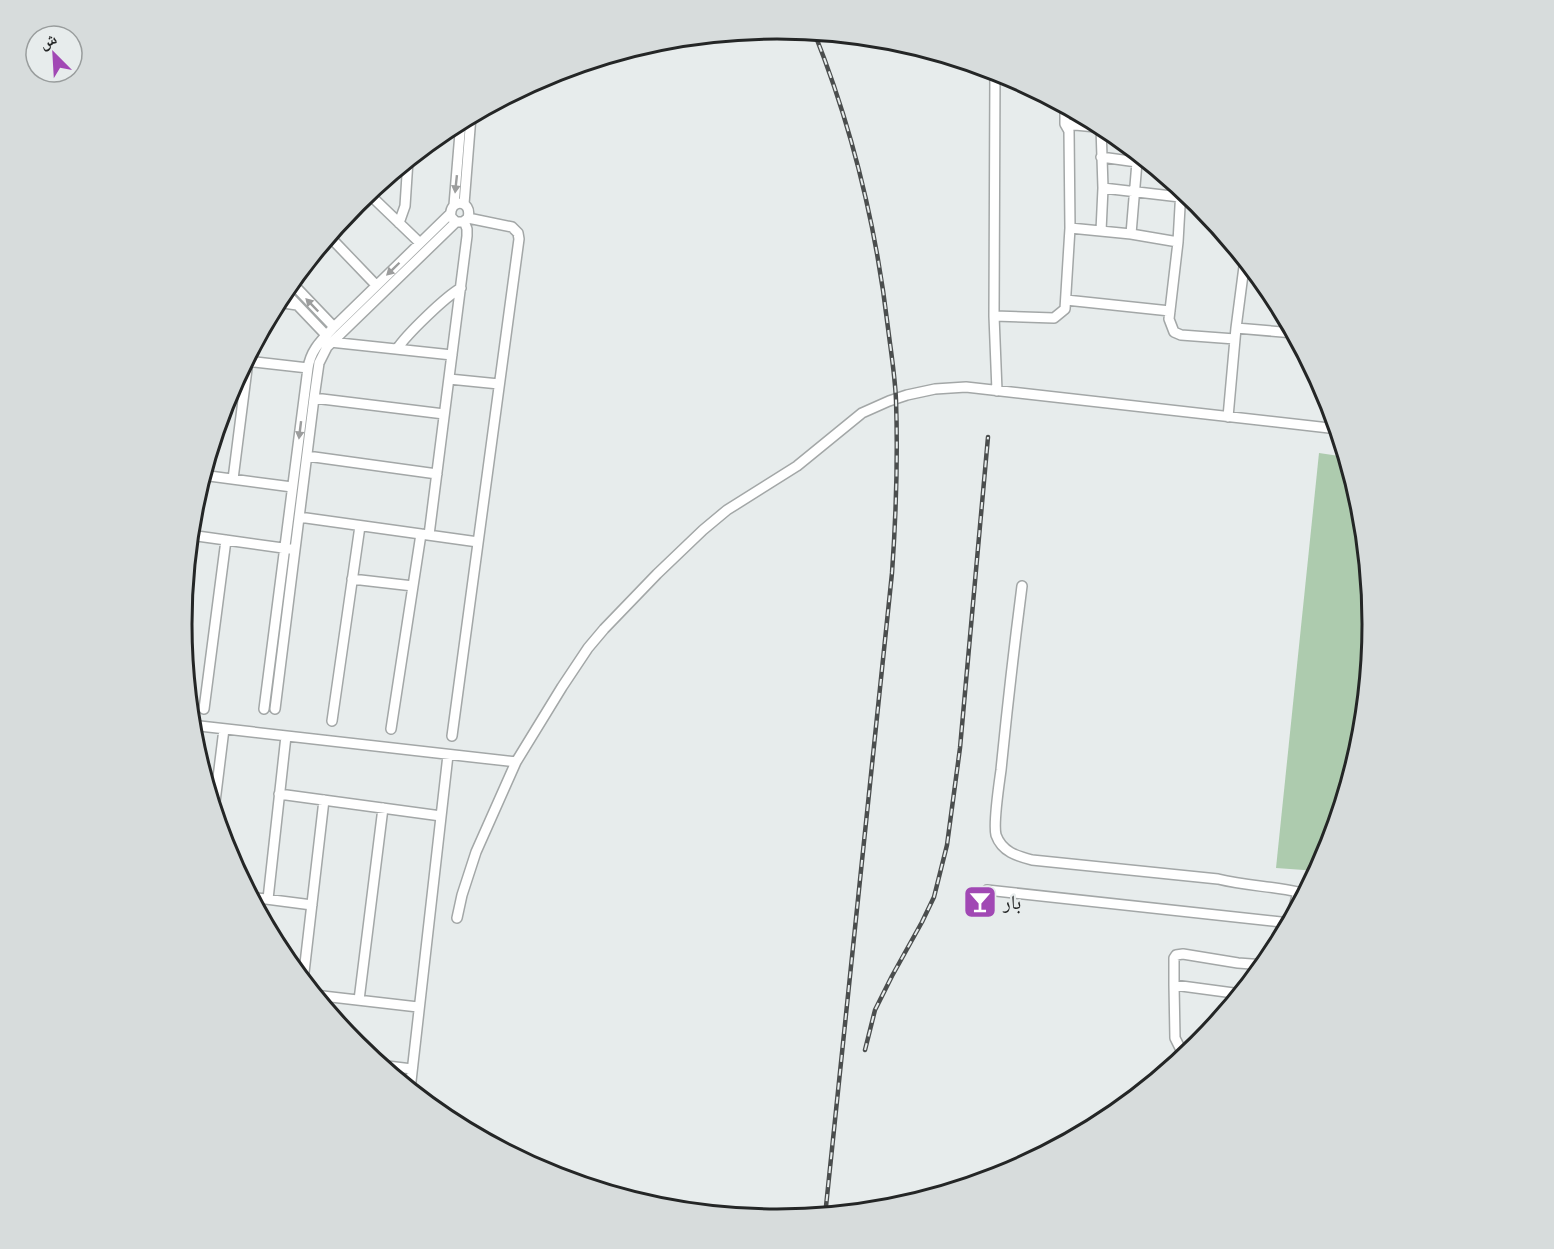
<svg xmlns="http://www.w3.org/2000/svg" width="1554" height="1249" font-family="Raleway,'Noto Naskh Arabic',sans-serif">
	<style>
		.green { fill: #adcbae }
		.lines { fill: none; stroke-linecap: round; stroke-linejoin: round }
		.minor-casing { stroke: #a3a7a7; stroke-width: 12 }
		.minor { stroke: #fff; stroke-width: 9 }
		.rail-casing { stroke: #4b4e4e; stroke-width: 4.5 }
		.rail { stroke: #e7ecec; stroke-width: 2; stroke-dasharray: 7; stroke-linecap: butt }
		.oneway { fill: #9c9d9d }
		.labels { text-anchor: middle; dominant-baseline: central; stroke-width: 4.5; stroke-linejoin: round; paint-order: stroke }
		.poi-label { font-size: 20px; fill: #242626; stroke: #e7ecec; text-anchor: start }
		.rim { fill: none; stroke: #242626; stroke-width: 3 }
	</style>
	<rect width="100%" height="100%" fill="#e7ecec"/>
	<!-- green -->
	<path class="green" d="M1319 453 1346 457 1362 509 1373 625 1361 741 1327 853 1318 871 1276 868Z"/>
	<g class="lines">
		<defs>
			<path id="minor" d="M995 71 994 316 997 391
				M1065 124 1106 128
				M1101 157 1137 162 1131 234
				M1103 188 1180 197
				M1181 189 1178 242 1169 319 1174 332 1181 335 1235 339
				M368 193 420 243
				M464 204 471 116
				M454 205 461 121
				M399 223 405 206 408 160
				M1070 228 1131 234 1178 242
				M1101 231 1103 188 1101 127
				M329 236 376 285
				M291 282 334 327
				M284 291 326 335
				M1066 300 1170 311
				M277 302 297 305
				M994 316 1054 318 1065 309 1070 228 1069 131 1065 124V106
				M1236 328 1294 333
				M330 342 452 355
				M397 349C406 335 446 296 461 288
				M246 361 308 368
				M449 379 499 384
				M314 398 444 414
				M1228 417 1236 328 1245 259
				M307 456 437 474
				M202 475 292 487
				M233 479 248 361
				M299 517 478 542
				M190 535 290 549
				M429 535 467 236V229L464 221
				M352 579 413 586
				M1022 586C1014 648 1007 709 1001 770 999 785 993 823 996 835 1002 852 1017 856 1032 860L1218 879C1246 886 1272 886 1298 892L1290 923
				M204 709 226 540
				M264 709 308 368C311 349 322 340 334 327L450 214
				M275 709 314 398 319 363 327 347 456 222H463L468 218C473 199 448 198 451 217L456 222
				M332 721 360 526
				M191 725 516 762
				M391 729 421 534
				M452 736 519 239 518 233 512 227 468 218
				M279 794 441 816
				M214 810 224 729
				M987 890 1290 923
				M250 897 312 905
				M268 899 286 736
				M457 918 462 895 476 852 516 762 562 687 588 648 604 629 657 574 703 530 727 510 797 466 862 413 889 401 907 395 935 389 966 387 1338 429
				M303 981 324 800
				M1174 985V958L1176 955 1183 954 1238 963 1265 965
				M314 995 418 1007
				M359 1000 383 808
				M1182 1052 1175 1038 1174 985 1241 994
				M1183 1058 1182 1052 1205 1038
				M379 1065 412 1069
				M410 1090 448 755"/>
		</defs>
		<!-- minor casing -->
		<use href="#minor" class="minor-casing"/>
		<!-- minor -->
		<use href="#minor" class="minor"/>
		<defs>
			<path id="rail" d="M814 32C852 127 876 226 888 328 891 352 895 376 896 400 898 458 896 516 892 573L825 1216
				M865 1050 875 1010 892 976 922 922 934 897 947 845 960 748 988 437"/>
		</defs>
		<!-- rail casing -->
		<use href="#rail" class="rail-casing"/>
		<!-- rail -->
		<use href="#rail" class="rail"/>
	</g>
	<!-- one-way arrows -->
	<defs><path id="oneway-solid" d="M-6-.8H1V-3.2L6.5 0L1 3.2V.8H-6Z" transform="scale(1.5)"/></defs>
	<g class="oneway">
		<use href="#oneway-solid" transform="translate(456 184) rotate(96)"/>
		<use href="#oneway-solid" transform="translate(393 269) rotate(136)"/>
		<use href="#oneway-solid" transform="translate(312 305) rotate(-134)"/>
		<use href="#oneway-solid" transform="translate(300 430) rotate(97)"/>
	</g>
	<!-- icons -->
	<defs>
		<symbol id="bar-square" viewBox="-11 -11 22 22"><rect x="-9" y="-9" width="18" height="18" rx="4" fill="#a148b4" stroke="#e7ecec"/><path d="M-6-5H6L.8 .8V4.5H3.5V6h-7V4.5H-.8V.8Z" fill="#fff"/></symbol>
	</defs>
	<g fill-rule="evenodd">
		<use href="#bar-square" x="961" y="883" width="38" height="38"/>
	</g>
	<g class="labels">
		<!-- poi labels -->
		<g class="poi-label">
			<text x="1003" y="902">بار</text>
		</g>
	</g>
	<!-- crop -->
	<path d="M0 0H1554V1249H0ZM192 624a585 585 0 1 1 1170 0a585 585 0 1 1-1170 0Z" fill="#d7dcdc" fill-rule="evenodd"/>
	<path class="rim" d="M192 624a585 585 0 1 1 1170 0a585 585 0 1 1-1170 0Z"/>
	<!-- north arrow -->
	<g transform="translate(54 54) rotate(336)"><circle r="28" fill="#e7ecec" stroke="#999d9d" stroke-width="1.5"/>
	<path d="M0-4.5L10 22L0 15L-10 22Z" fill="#a148b4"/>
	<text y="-9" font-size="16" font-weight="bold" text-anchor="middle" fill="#242626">ش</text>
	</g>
</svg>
